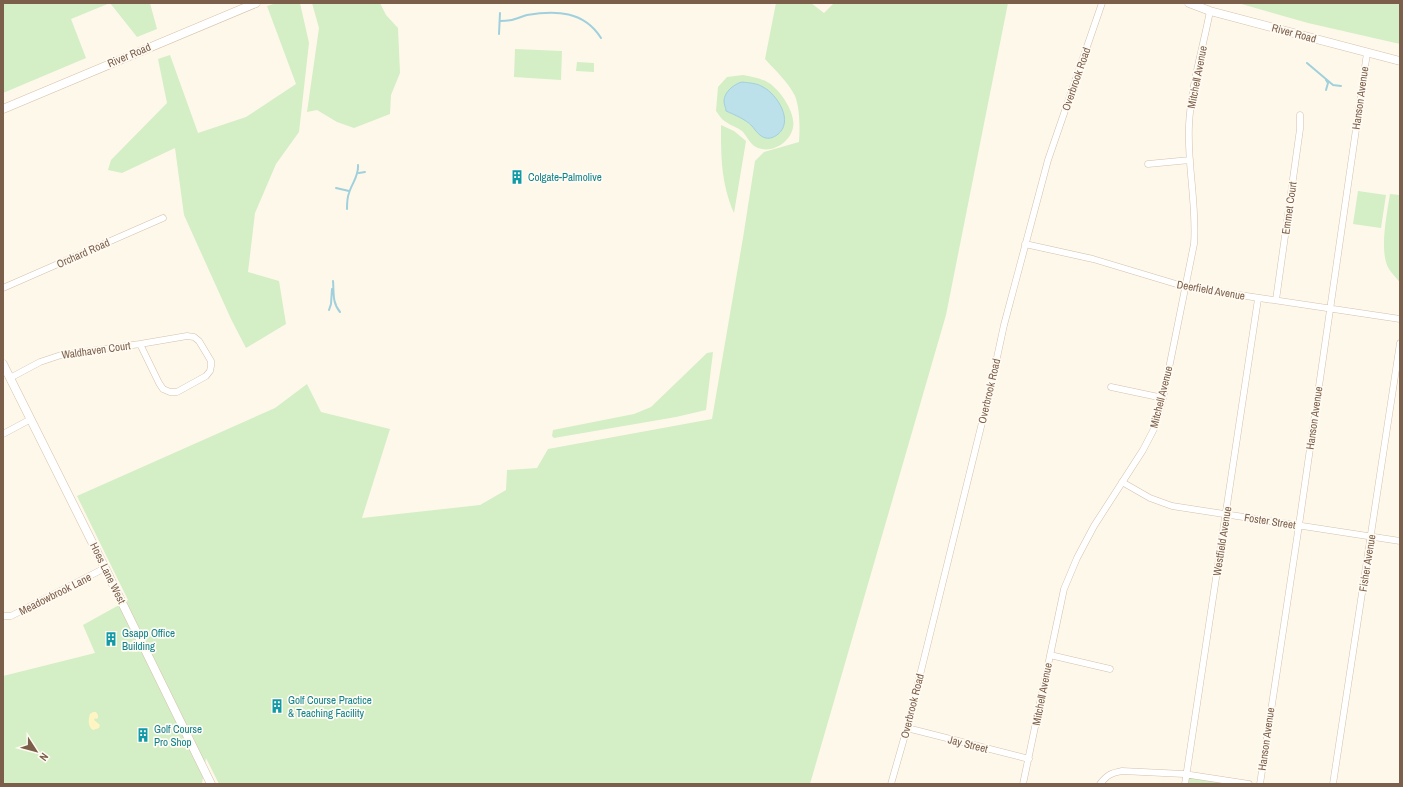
<svg xmlns="http://www.w3.org/2000/svg" width="1403" height="787" font-family="'Archivo Narrow',sans-serif">
	<style>
		.green { fill: #d4eec6; fill-rule: evenodd }
		.sand { fill: #fff5c3 }
		.water { fill: #bce1ea; stroke: #a1d0dd }
		.lines { fill: none; stroke-linecap: round; stroke-linejoin: round }
		.stream { stroke: #a1d0dd; stroke-width: 2 }
		.street-casing { stroke: #d3c0ae; stroke-width: 7 }
		.secondary-casing { stroke: #d6c1ab; stroke-width: 9 }
		.street { stroke: #fff; stroke-width: 6 }
		.secondary { stroke: #fff; stroke-width: 8 }
		.labels { text-anchor: middle; dominant-baseline: central; stroke-width: 3.5; stroke-linejoin: round; paint-order: stroke }
		.street-label { font-size: 11px; fill: #7c5f4a; stroke: #fffbf2 }
		.culture-label { font-size: 11px; fill: #0d838f; stroke: #fffbf2; text-anchor: start }
	</style>
	<rect width="100%" height="100%" fill="#fef8ea"/>
	<!-- green -->
	<path class="green" d="M3 3H150L157 29 137 37 110 3 71 19 86 58 3 93Z
		M277 3H300L309 43 299 132 276 164 255 213 248 272 279 281 286 324 246 348 231 319 184 215 175 148 122 173 108 170 111 160 167 103 158 59 170 55 198 133 246 117 296 84 267 6Z
		M312 3H380L386 15 398 28 400 73 391 95 390 114 354 128 337 122 317 110 307 112 319 28Z
		M776 3H811L824 13 834 3H1008L946 315 810 784H219L206 758 202 784H3V676L95 653 83 625 128 600 77 496 275 408 307 384 321 412 390 429 362 518 480 505 506 490 507 470 537 468 548 449 712 419 743 238 755 161 764 152 799 142C800 129 800 108 795 96 788 82 775 70 765 59Z
		M1238 3H1400V44L1308 23Z
		M515 49 562 51 561 80 514 77Z
		M577 62 594 63V72L576 71Z
		M743 75C752 77 761 78 769 83 780 90 796 113 793 127 791 142 771 155 756 147 750 144 747 136 742 131 737 127 731 126 726 122 722 120 719 115 716 111L718 87 727 77ZM729 90 785 123 780 133 752 126 742 118 726 111 724 98Z
		M721 125 734 131 746 141 734 213C721 183 721 157 721 125Z
		M1358 191 1386 195 1381 228 1353 224Z
		M1390 194 1400 195V283C1396 277 1389 271 1387 265 1380 247 1387 213 1390 194Z
		M713 352 706 410 676 417 554 438 552 436 553 430 634 414 651 407 707 353Z
		M1187 776 1245 784H1185Z"/>
	<!-- sand -->
	<path class="sand" d="M93 712H96L98 715V718L96 719 95 718 94 720 100 725 99 728 93 730C88 727 88 720 90 714Z"/>
	<!-- water -->
	<path class="water" d="M742 82C749 83 757 83 763 87 777 94 795 122 777 135 774 137 770 139 766 138 760 137 756 131 752 126 745 119 735 115 726 111 726 108 724 105 724 101 724 92 734 84 742 82Z"/>
	<g class="lines">
		<!-- stream -->
		<path class="stream" d="M500 21C505 21 510 21 515 19 519 18 523 16 527 15 556 10 584 11 601 38
			M499 34 500 13
			M1307 63 1333 85 1341 86
			M1326 90 1328 83 1326 80
			M359 173 365 172
			M336 188 349 191
			M347 209C347 203 347 198 349 193 352 183 359 176 358 165
			M333 281C334 292 332 303 340 312
			M329 310 331 304 332 289"/>
		<defs>
			<path id="street" d="M1148 164 1190 160
				M1025 244 1093 259 1186 287 1400 319
				M3 288 163 218
				M1276 300 1300 129V115
				M187 336 194 337 199 341 211 361V366L210 371 206 376 177 392H170L163 389 159 383 140 344Z
				M10 378 40 362 61 355 140 344
				M1111 387 1163 398
				M3 434 31 419
				M1122 482 1150 498 1172 506 1400 541
				M3 616H11L105 568
				M1050 655 1110 669
				M907 728 1029 759
				M891 784 907 728 990 390 1004 325 1048 160 1102 3
				M1023 784 1064 589 1077 558 1094 526 1143 450 1155 427 1163 398 1194 244C1197 204 1187 165 1189 125 1191 86 1203 48 1210 11
				M1100 784C1107 775 1111 773 1122 771L1184 774 1249 784
				M1185 784 1258 299
				M1260 784 1299 525 1367 53
				M1333 784 1400 343"/>
			<path id="secondary" d="M1189 3 1210 11 1400 61
				M3 109 256 3
				M3 364 105 568 211 784"/>
		</defs>
		<!-- street casing -->
		<use href="#street" class="street-casing"/>
		<!-- secondary casing -->
		<use href="#secondary" class="secondary-casing"/>
		<!-- street -->
		<use href="#street" class="street"/>
		<!-- secondary -->
		<use href="#secondary" class="secondary"/>
	</g>
	<!-- icons -->
	<defs>
		<symbol id="building-bare" viewBox="-9 -9 18 18"><path d="M-4-6H4V6H1V3H-1V6H-4ZM-2.5-4.3h1.7v1.8h-1.7ZM.8-4.3h1.7v1.8H.8ZM-2.5-1h1.7V.8h-1.7ZM.8-1h1.7V.8H.8Z" fill="#0f9aa8" stroke="#fffbf2" stroke-width="2.5" paint-order="stroke"/></symbol>
	</defs>
	<g fill-rule="evenodd">
		<use href="#building-bare" x="507" y="167" width="20" height="20"/>
		<use href="#building-bare" x="101" y="629" width="20" height="20"/>
		<use href="#building-bare" x="267" y="696" width="20" height="20"/>
		<use href="#building-bare" x="133" y="725" width="20" height="20"/>
	</g>
	<g class="labels">
		<!-- street labels -->
		<g class="street-label">
			<text transform="translate(1294 33) rotate(15)">River Road</text>
			<text transform="translate(129 55) rotate(-23)">River Road</text>
			<text transform="translate(1197 77) rotate(-79)">Mitchell Avenue</text>
			<text transform="translate(1076 79) rotate(-71)">Overbrook Road</text>
			<text transform="translate(1360 98) rotate(-82)">Hanson Avenue</text>
			<text transform="translate(1289 208) rotate(-82)">Emmet Court</text>
			<text transform="translate(83 253) rotate(-24)">Orchard Road</text>
			<text transform="translate(1211 290) rotate(10)">Deerfield Avenue</text>
			<text transform="translate(96 350) rotate(-8)">Waldhaven Court</text>
			<text transform="translate(989 391) rotate(-77)">Overbrook Road</text>
			<text transform="translate(1161 397) rotate(-76)">Mitchell Avenue</text>
			<text transform="translate(1314 418) rotate(-82)">Hanson Avenue</text>
			<text transform="translate(1270 521) rotate(9)">Foster Street</text>
			<text transform="translate(1222 541) rotate(-81)">Westfield Avenue</text>
			<text transform="translate(1367 563) rotate(-81)">Fisher Avenue</text>
			<text transform="translate(108 573) rotate(64)">Hoes Lane West</text>
			<text transform="translate(55 594) rotate(-27)">Meadowbrook Lane</text>
			<text transform="translate(1042 694) rotate(-79)">Mitchell Avenue</text>
			<text transform="translate(912 706) rotate(-76)">Overbrook Road</text>
			<text transform="translate(1266 739) rotate(-82)">Hanson Avenue</text>
			<text transform="translate(968 744) rotate(14)">Jay Street</text>
		</g>
		<!-- culture labels -->
		<g class="culture-label">
			<text x="528" y="177">Colgate-Palmolive</text>
			<text x="122" y="633">Gsapp Office<tspan x="122" dy="13">Building</tspan></text>
			<text x="288" y="700">Golf Course Practice<tspan x="288" dy="13">&amp; Teaching Facility</tspan></text>
			<text x="154" y="729">Golf Course<tspan x="154" dy="13">Pro Shop</tspan></text>
		</g>
	</g>
	<!-- border -->
	<rect width="1403" height="787" fill="none" stroke="#7c5f4a" stroke-width="8"/>
	<!-- north arrow -->
	<g transform="translate(36 751) rotate(126)" stroke="#fffbf2" stroke-width="3" paint-order="stroke">
	<path d="M0-3L7 15L0 10L-7 15Z" fill="#7c5f4a"/>
	<text y="-6" font-size="11" font-weight="bold" text-anchor="middle" fill="#7c5f4a">N</text>
	</g>
</svg>
